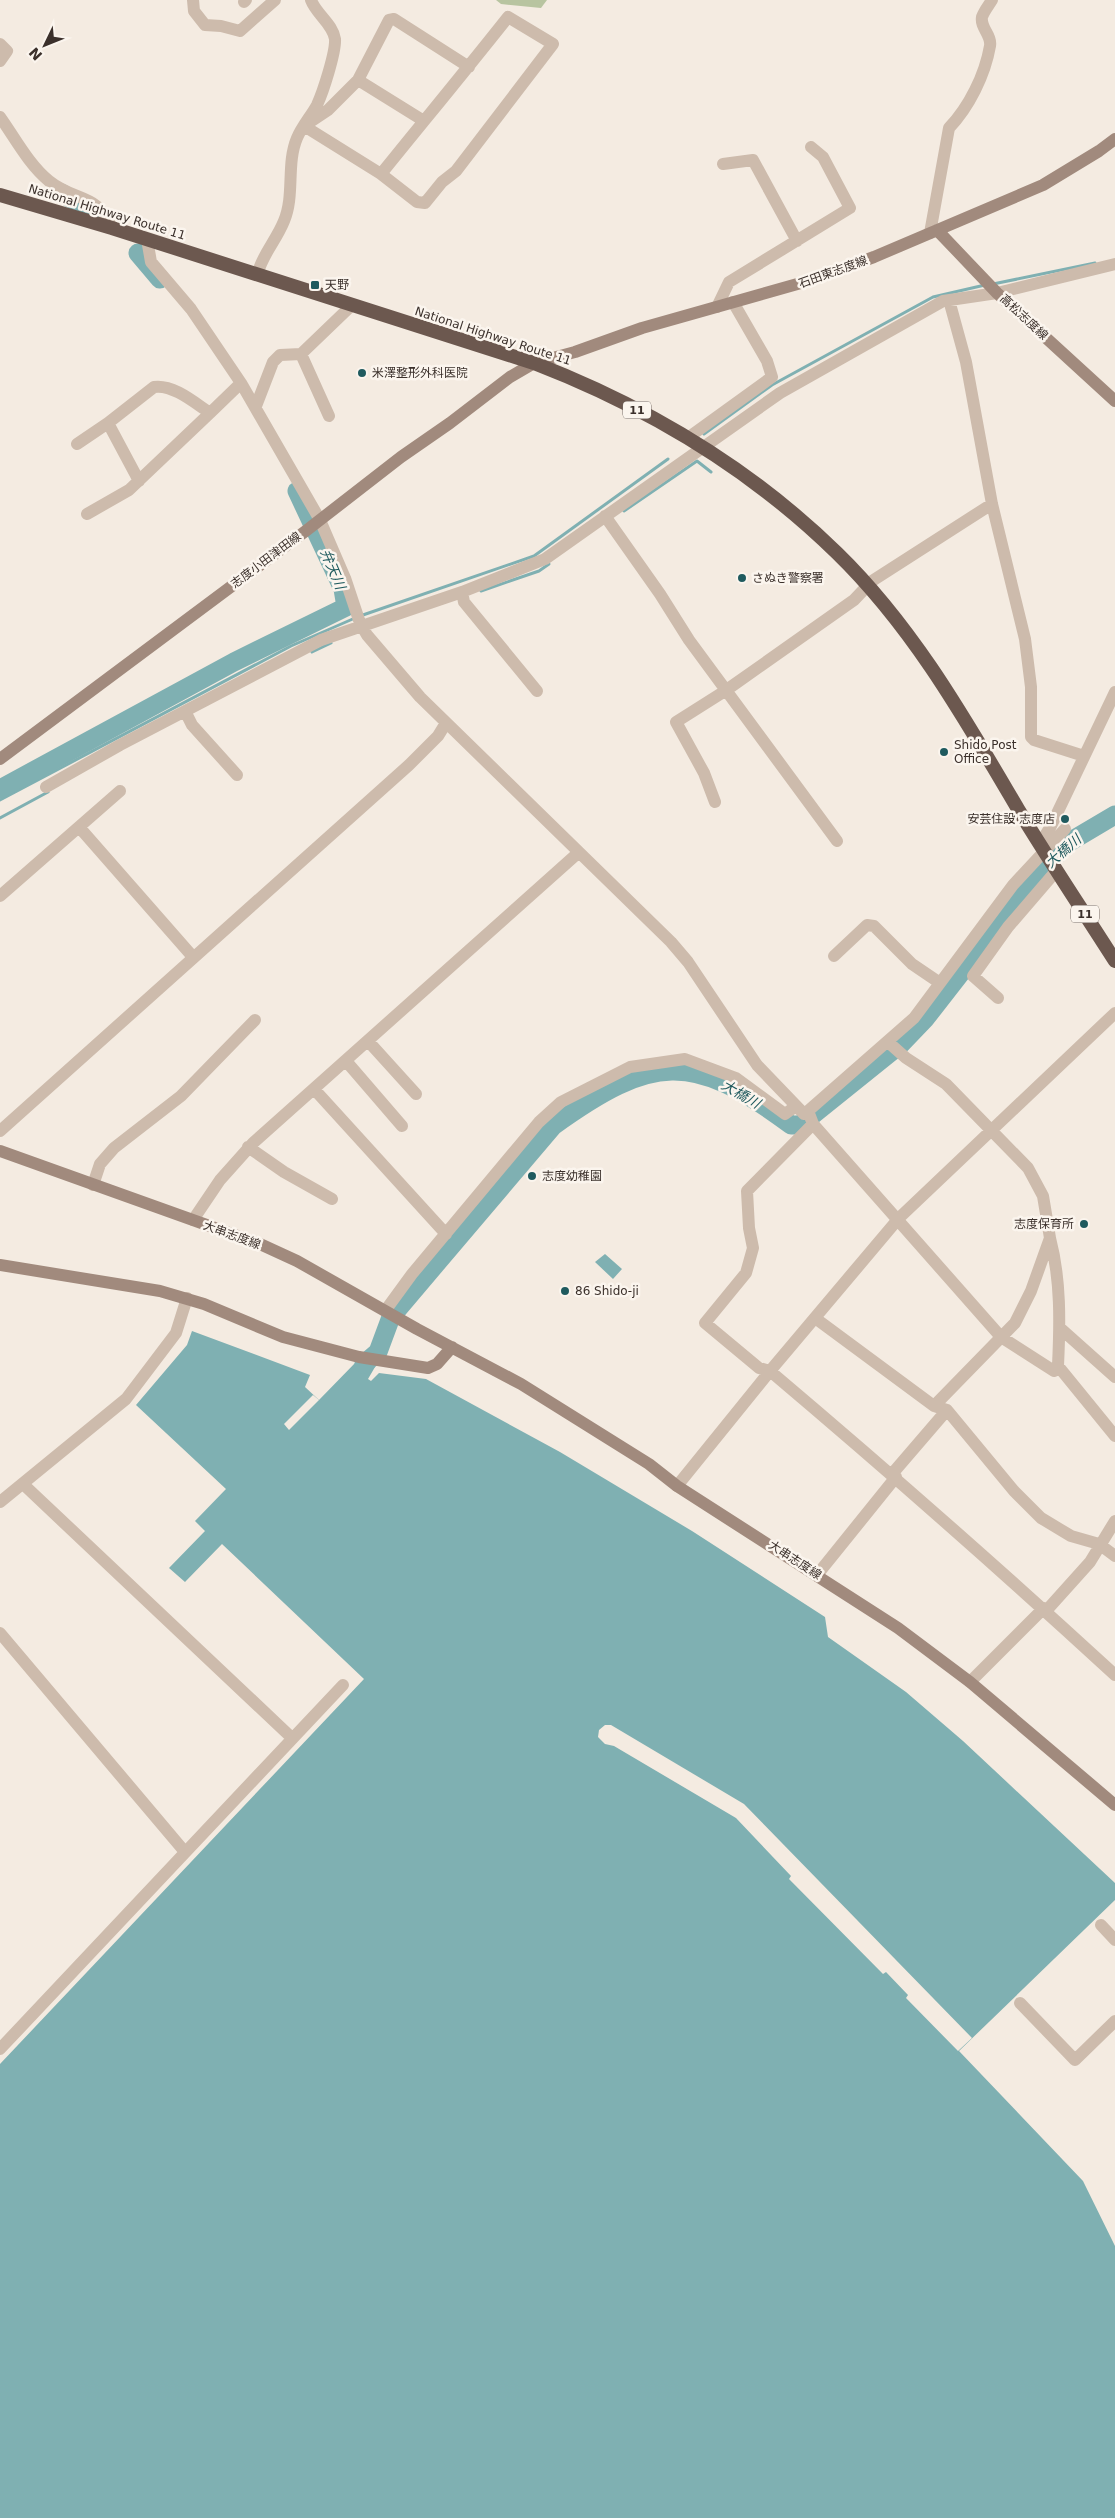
<svg xmlns="http://www.w3.org/2000/svg" width="1115" height="2518" font-family="'DejaVu Sans','Noto Sans JP',sans-serif">
	<style>
		.green { fill: #b8c4a0 }
		.water { fill: #7fb0b2 }
		.pier { fill: #f4ebe1 }
		.lines { fill: none; stroke-linecap: round; stroke-linejoin: round }
		.stream { stroke: #7fb0b2; stroke-width: 3 }
		.river { stroke: #7fb0b2; stroke-width: 19 }
		.minor { stroke: #cdbbac; stroke-width: 12 }
		.tertiary { stroke: #cdbbac; stroke-width: 12 }
		.secondary { stroke: #a18a7d; stroke-width: 12 }
		.trunk { stroke: #6c584f; stroke-width: 14 }
		.poi-dot { fill: #1f5a5e; stroke: #fbf5ee; stroke-width: 2 }
		.labels { text-anchor: middle; dominant-baseline: central; stroke-width: 5; stroke-linejoin: round; paint-order: stroke }
		.shield { fill: #fbf5ee; stroke: #756b66; stroke-width: 1 }
		.shield-label { font-size: 11px; font-weight: bold; fill: #3b302b }
		.street-label { font-size: 12px; fill: #3b302b; stroke: #fbf5ee }
		.poi-label { font-size: 12px; fill: #3b302b; stroke: #fbf5ee; text-anchor: start }
		.water-label { font-size: 14px; font-style: italic; fill: #1f5a5e; stroke: #fbf5ee }
	</style>
	<rect width="100%" height="100%" fill="#f4ebe1"/>
	<!-- green -->
	<path class="green" d="M496 0H547L541 8 501 4Z"/>
	<!-- water -->
	<path class="water" d="M605 1254 622 1269 613 1279 595 1262Z
		M192 1331 310 1375 305 1387 319 1400 356 1362 375 1367 368 1379 371 1381 379 1373 426 1379 560 1452 692 1531 825 1617 828 1637 906 1692 963 1741 1115 1883V1900L959 2051 1083 2181 1115 2246V2518H0V2064L364 1679 222 1544 185 1582 169 1568 205 1531 195 1521 226 1489 136 1405 187 1345Z"/>
	<!-- pier -->
	<path class="pier" d="M313 1395 319 1400 289 1430 284 1424Z
		M605 1725H611L744 1804 972 2038 958 2051 906 1998 908 1995 886 1972 883 1974 789 1879 791 1876 736 1818 614 1746 605 1744 598 1737 599 1730Z"/>
	<g class="lines">
		<!-- stream -->
		<path class="stream" d="M993 284 1095 263
			M704 434 772 385 933 297 985 285
			M624 511 697 461 711 472
			M481 591 539 571 549 564
			M360 616 534 556 668 459
			M312 652 331 643
			M0 800 291 646 355 618
			M0 818 48 792"/>
		<!-- river -->
		<path class="river" d="M61 193 98 214
			M138 253 160 279
			M0 789 234 662 346 607 343 589 297 491
			M364 1364 378 1352 391 1317 553 1126C652 1055 692 1051 791 1125H800L902 1043 925 1019 1044 866 1071 841 1115 815"/>
		<!-- minor -->
		<path class="minor" d="M193 0 194 11 205 25 221 26 240 31 275 0
			M244 2 246 0
			M0 44 7 51 0 61
			M358 80 389 20 394 19 469 67
			M0 117C15 138 29 165 49 181 75 202 98 193 112 228
			M723 164 753 160 797 241
			M381 174C423 122 466 70 508 17L553 44 456 171 442 182 425 203 417 202 381 174 304 126 328 110 358 80 424 121
			M930 233 949 128C969 107 985 75 990 46 992 35 980 28 982 17 984 11 989 5 992 0
			M147 239 151 262 191 309 241 383 320 520 345 578 360 623 367 635 420 697 671 942 688 962 757 1065 804 1114 808 1111 813 1124 1001 1337 1054 1371 1058 1366 1115 1436
			M257 275C263 253 276 241 284 221 295 195 286 164 297 138 302 126 311 116 317 105 323 92 336 52 335 39 333 24 316 14 311 0
			M949 300 966 362 992 504 1025 639 1031 687V737L1034 740 1084 756
			M717 307 729 282 850 208 823 157 811 147
			M256 406 273 362 280 355 301 354
			M329 416 301 354 352 305
			M108 423 154 387C173 384 195 403 210 413L241 383
			M689 437 772 377 767 361 733 302
			M77 444 108 423 139 481
			M87 514 129 490 210 413
			M605 516 660 594 689 640 837 841
			M462 592 464 602 537 691
			M185 711 192 725 237 775
			M46 787 120 745 321 640 462 592 545 559 780 393 943 301 997 293 1115 264
			M715 802 704 773 676 722 725 691 854 600 872 581 992 504
			M79 827 193 957
			M1040 844 1051 826 1115 692
			M0 896 120 791
			M834 956 867 925 874 926 912 964 940 983
			M998 998 973 976 1008 927 1057 870
			M368 1041 416 1094
			M888 1042 906 1058 946 1084 1028 1168 1043 1196 1050 1238 1031 1291 1015 1323 934 1406 947 1410 1014 1491 1041 1518 1071 1536 1099 1544 1115 1556
			M346 1061 402 1126
			M314 1089 446 1234
			M808 1111 914 1018 1013 885 1065 829
			M813 1124 747 1191 749 1228 753 1248 746 1273 705 1323 759 1368 770 1371C887 1470 1002 1571 1115 1675
			M0 1131 409 765 438 736 446 723
			M248 1147 284 1172 332 1199
			M93 1185 100 1164 114 1148 181 1096 255 1020
			M193 1220 220 1180 253 1143 578 853
			M1050 1238C1061 1280 1060 1323 1058 1366
			M385 1311 412 1274 539 1122 561 1102 630 1067 685 1059 736 1078 785 1114 796 1106
			M815 1318 934 1406
			M1060 1328 1115 1377
			M892 1474 947 1410
			M677 1486 770 1371 899 1218 1115 1013
			M817 1575 896 1477
			M1046 1611 1090 1562 1115 1521
			M970 1682 1044 1608"/>
		<!-- tertiary -->
		<path class="tertiary" d="M23 1484 292 1738
			M0 1502 126 1399 176 1333 187 1298
			M0 1633 185 1852
			M1101 1925 1115 1940
			M1020 2003 1075 2060 1115 2021
			M0 2049 343 1685"/>
		<!-- secondary -->
		<path class="secondary" d="M937 230 997 293 1115 401
			M0 759 307 530 401 457 450 423 510 377 534 363 575 352 642 328 808 281 874 257 1043 185 1099 151 1115 139
			M0 1151 260 1244 297 1261 417 1329 521 1384 649 1464 677 1486 898 1628 970 1682 1115 1805
			M0 1265 160 1291 204 1304 283 1337 359 1357 428 1368 437 1364 452 1347"/>
		<!-- trunk -->
		<path class="trunk" d="M0 195 112 228 534 363C648 407 749 467 837 553 913 627 965 719 1018 809 1049 860 1083 911 1115 961"/>
	</g>
	<!-- markers -->
	<g class="poi-dot">
		<rect x="310" y="280" width="10" height="10" rx="2.5"/>
		<circle cx="362" cy="373" r="5"/>
		<circle cx="742" cy="578" r="5"/>
		<circle cx="944" cy="752" r="5"/>
		<circle cx="1065" cy="819" r="5"/>
		<circle cx="532" cy="1176" r="5"/>
		<circle cx="1084" cy="1224" r="5"/>
		<circle cx="565" cy="1291" r="5"/>
	</g>
	<g class="labels">
		<!-- shield labels -->
		<g class="shield">
			<rect x="623" y="401.5" width="28" height="17" rx="4"/>
			<rect x="1071" y="905.5" width="28" height="17" rx="4"/>
		</g>
		<g class="shield-label">
			<text x="637" y="410">11</text>
			<text x="1085" y="914">11</text>
		</g>
		<!-- street labels -->
		<g class="street-label">
			<text transform="translate(107 212) rotate(17)">National Highway Route 11</text>
			<text transform="translate(833 272) rotate(-20)">石田東志度線</text>
			<text transform="translate(1024 317) rotate(43)">高松志度線</text>
			<text transform="translate(493 336) rotate(18)">National Highway Route 11</text>
			<text transform="translate(266 560) rotate(-37)">志度小田津田線</text>
			<text transform="translate(232 1235) rotate(20)">大串志度線</text>
			<text transform="translate(795 1560) rotate(33)">大串志度線</text>
		</g>
		<!-- poi labels -->
		<g class="poi-label">
			<text x="325" y="285">天野</text>
			<text x="372" y="373">米澤整形外科医院</text>
			<text x="752" y="578">さぬき警察署</text>
			<text x="954" y="745">Shido Post<tspan x="954" dy="14">Office</tspan></text>
			<text x="1055" y="819" text-anchor="end">安芸住設 志度店</text>
			<text x="542" y="1176">志度幼稚園</text>
			<text x="1074" y="1224" text-anchor="end">志度保育所</text>
			<text x="575" y="1291">86 Shido-ji</text>
		</g>
		<!-- water labels -->
		<g class="water-label">
			<text transform="translate(333 569) rotate(67)">弁天川</text>
			<text transform="translate(1063 851) rotate(-41)">大橋川</text>
			<text transform="translate(741 1094) rotate(30)">大橋川</text>
		</g>
	</g>
	<!-- north arrow -->
	<g transform="translate(45 45) rotate(227)" stroke="#fbf5ee" stroke-width="4" paint-order="stroke">
	<path d="M0-4L9 19L0 12L-9 19Z" fill="#3b302b"/>
	<text y="-8" font-size="14" font-weight="bold" text-anchor="middle" fill="#3b302b">N</text>
	</g>
</svg>
